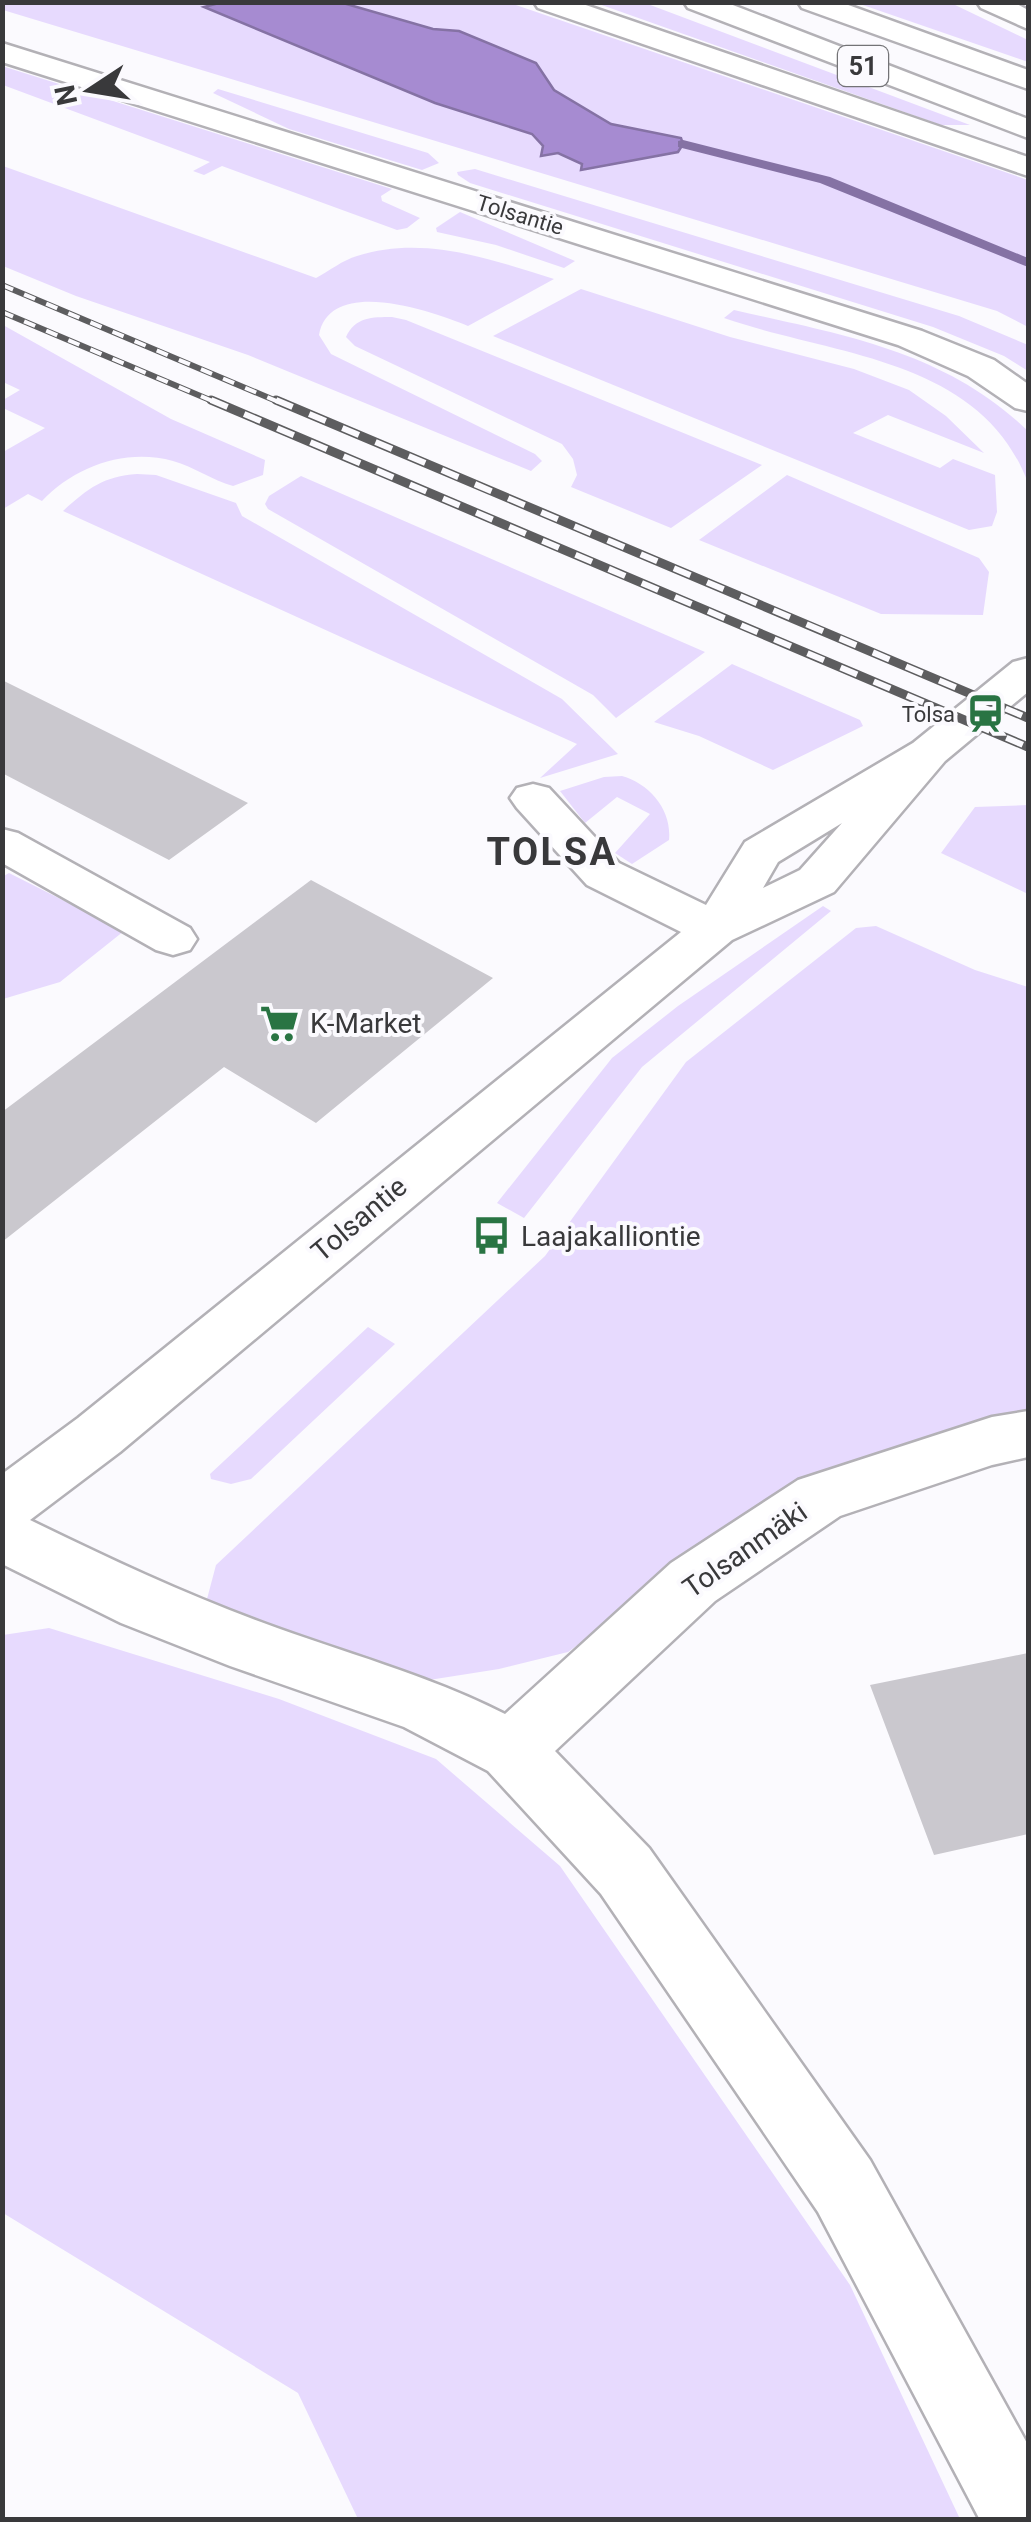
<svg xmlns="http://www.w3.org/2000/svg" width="1031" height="2522" font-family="Roboto,sans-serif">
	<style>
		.green { fill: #e7dafe }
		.water { fill: #a68bd1; stroke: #8572a4; stroke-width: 2.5 }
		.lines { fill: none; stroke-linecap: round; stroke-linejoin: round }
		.stream { fill: #8572a4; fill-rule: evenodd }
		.building { fill: #cac8ce }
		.minor-casing { stroke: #b3b1b6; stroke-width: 5 }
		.highway-casing { stroke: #b3b1b6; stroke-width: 5 }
		.minor { fill: #fff; fill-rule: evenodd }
		.highway { fill: #fff; fill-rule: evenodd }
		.rail-far1-casing { stroke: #5d5d5f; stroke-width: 6 }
		.rail-casing { stroke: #5d5d5f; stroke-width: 9 }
		.rail-far1 { stroke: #fbfafe; stroke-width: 4; stroke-dasharray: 12; stroke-linecap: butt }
		.rail { stroke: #fbfafe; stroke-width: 6; stroke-dasharray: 18; stroke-linecap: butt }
		.labels { text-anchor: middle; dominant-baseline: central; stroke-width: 8; stroke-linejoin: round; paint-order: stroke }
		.far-street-label { font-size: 22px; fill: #39393b; stroke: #fbfafe }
		.far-poi-label { font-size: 22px; fill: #39393b; stroke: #fbfafe; text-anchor: end }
		.shield { fill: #fbfafe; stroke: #737376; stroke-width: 2.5 }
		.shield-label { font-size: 25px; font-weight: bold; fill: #39393b }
		.poi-label { font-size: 28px; fill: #39393b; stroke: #fbfafe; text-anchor: start }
		.street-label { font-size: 28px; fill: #39393b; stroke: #fbfafe }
		.district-label { font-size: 38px; font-weight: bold; letter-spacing: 2.5px; fill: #39393b; stroke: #fbfafe }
	</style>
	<rect width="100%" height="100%" fill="#fbfafe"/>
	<!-- green -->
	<path class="green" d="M2 3H510L1028 180V327L997 311 3 10Z
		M596 3H645L970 125H941Z
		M857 3H951L1028 40V62Z
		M2 66 392 189 381 196 382 201 420 218 407 228 397 230 222 166 204 175 193 171 210 162 3 85Z
		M218 89 428 153 439 163 422 170 289 129 213 93Z
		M3 166 316 278C329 271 343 260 357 256 424 235 490 259 554 279L468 326C434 312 330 275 319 335L331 354 535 454 542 461 531 471 248 355 76 296 3 266Z
		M475 169 959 316 1028 345V371L1004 356 933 327 470 183 458 175 457 172Z
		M460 212 575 261 564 268 496 245 437 232 436 228Z
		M581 289 730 337 854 369 909 390 946 416 984 453 888 415 853 433 940 468 953 459 995 475 997 512 992 526 969 530 493 336Z
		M734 310C843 335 945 351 1028 431V483C981 357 833 356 724 318Z
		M392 317 406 320 762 465 671 528 571 487 577 475 573 459 562 444 355 346 346 337C355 317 372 317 392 317Z
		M3 325 171 419 265 460 263 475 233 486C212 480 194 467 173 461 126 448 75 466 42 501L28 494 3 509V452L45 428 3 408V400L20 390 3 382Z
		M137 474 156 475 236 503 242 516 562 699 618 754 540 778 577 744 63 511C87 489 104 476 137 474Z
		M787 475 979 558 989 572 983 615 881 614 699 540Z
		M301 476 705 652 616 718 593 695 268 509 265 504 269 496Z
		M732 664 860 720 863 726 773 770 699 736 654 722Z
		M622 776C650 784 672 810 669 840L632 864 615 853 650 814 617 797 585 823 560 791 604 777Z
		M1028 805V894L941 853 975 807Z
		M9 873 124 931 60 982 3 999 2 877Z
		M823 906 831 911 642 1067 524 1218 497 1203 612 1058 678 1006Z
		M876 926 975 970 1028 987V1421L1009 1425 725 1539 568 1652 499 1669 429 1680 221 1616 207 1599 216 1565 545 1256 686 1062 856 928Z
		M368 1327 395 1344 251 1479 231 1484 211 1479 210 1474Z
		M49 1628 279 1699 436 1759 560 1866 850 2285 960 2519H358L298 2393 3 2213V1635Z"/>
	<!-- water -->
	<path class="water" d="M219 3H343L433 29 459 31 536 63 554 90 611 124 681 138 683 144 678 152 581 170 582 164 558 153 541 156 543 146 532 134 435 103 204 7Z"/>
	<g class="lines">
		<!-- stream -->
		<path class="stream" d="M683 140 830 177 1028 258V267L820 183 678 147V141Z"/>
	</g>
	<!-- building -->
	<path class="building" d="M2 680 133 745 248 803 169 860 2 773Z
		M311 880 493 978 316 1123 224 1067 2 1242V1112Z
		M1028 1653V1834L934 1855 870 1685Z"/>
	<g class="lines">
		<defs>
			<path id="minor" d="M2 43 922 331 994 360 1028 384V411L1015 408 968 376 898 345 2 62Z
				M1028 658V692L945 761 834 892 732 940 120 1452 30 1520C106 1557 182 1593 261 1622 344 1653 426 1674 505 1714L671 1563 798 1480 992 1417 1028 1411V1457L992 1465 840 1516 715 1601 555 1751 649 1848 870 2160 1028 2445V2520H980L818 2212 601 1894 488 1771 404 1727 230 1666 121 1623 2 1564V1474L78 1418 681 932 587 885 517 808 510 798 517 788 533 784 549 788 619 863 706 905 745 842 913 743 1013 662ZM842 823 800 870 763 888 778 862Z
				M2 829 18 833 190 928 197 939 190 950 173 955 156 950 2 863Z"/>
			<path id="highway" d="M534 2H577L1028 157V176L538 8Z
				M684 2H725L1028 119V138L688 8Z
				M798 2H840L1028 70V89L802 8Z
				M977 2H1013L1028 10V29L981 8Z"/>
		</defs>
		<!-- minor casing -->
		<use href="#minor" class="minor-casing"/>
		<!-- highway casing -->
		<use href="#highway" class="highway-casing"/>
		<!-- minor -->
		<use href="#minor" class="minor"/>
		<!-- highway -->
		<use href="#highway" class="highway"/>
		<defs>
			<path id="rail-far1" d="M2 285 281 403
				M2 312 217 403"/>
			<path id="rail" d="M211 400 1028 747
				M276 400 1028 718"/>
		</defs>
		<!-- rail-far1 casing -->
		<use href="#rail-far1" class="rail-far1-casing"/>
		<!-- rail casing -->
		<use href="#rail" class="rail-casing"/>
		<!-- rail-far1 -->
		<use href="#rail-far1" class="rail-far1"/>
		<!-- rail -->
		<use href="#rail" class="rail"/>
	</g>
	<!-- icons -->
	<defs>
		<symbol id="station-bare" viewBox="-9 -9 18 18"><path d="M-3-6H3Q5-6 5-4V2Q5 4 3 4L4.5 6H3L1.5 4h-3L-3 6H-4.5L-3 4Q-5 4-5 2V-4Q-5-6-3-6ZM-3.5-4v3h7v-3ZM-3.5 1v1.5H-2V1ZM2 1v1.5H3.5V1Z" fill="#297443" stroke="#fbfafe" stroke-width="2.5" paint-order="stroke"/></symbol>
		<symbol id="supermarket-bare" viewBox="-9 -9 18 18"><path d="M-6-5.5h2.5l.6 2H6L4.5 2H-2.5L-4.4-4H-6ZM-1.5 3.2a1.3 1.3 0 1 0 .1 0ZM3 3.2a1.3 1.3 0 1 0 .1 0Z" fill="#297443" stroke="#fbfafe" stroke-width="2.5" paint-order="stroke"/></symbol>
		<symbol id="bus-bare" viewBox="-9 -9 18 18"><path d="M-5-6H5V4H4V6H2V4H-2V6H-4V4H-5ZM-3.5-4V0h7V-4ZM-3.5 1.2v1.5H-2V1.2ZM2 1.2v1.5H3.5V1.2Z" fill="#297443" stroke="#fbfafe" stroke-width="2.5" paint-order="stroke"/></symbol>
	</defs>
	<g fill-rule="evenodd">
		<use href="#station-bare" x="958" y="686" width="55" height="55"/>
		<use href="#supermarket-bare" x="252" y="996" width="55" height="55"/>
		<use href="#bus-bare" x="464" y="1208" width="55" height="55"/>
	</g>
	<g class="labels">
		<!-- far-street labels -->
		<g class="far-street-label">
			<text transform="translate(520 215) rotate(17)">Tolsantie</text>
		</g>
		<!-- far-poi labels -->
		<g class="far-poi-label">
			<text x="955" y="714">Tolsa</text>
		</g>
		<!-- shield labels -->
		<rect class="shield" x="838" y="46" width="50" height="40" rx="8"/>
		<g class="shield-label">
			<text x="863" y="66">51</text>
		</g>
		<!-- poi labels -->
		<g class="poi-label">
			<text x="310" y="1023">K-Market</text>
			<text x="521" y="1236">Laajakalliontie</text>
		</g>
		<!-- street labels -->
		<g class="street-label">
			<text transform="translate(359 1219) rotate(-40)">Tolsantie</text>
			<text transform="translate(745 1550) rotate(-35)">Tolsanmäki</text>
		</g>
		<!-- district labels -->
		<g class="district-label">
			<text x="552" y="852">TOLSA</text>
		</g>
	</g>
	<!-- border -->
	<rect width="1031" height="2522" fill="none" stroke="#39393b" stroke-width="10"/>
	<!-- north arrow -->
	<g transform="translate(90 90) rotate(258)" stroke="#fbfafe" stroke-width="8" paint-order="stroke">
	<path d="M0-8L18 38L0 25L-18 38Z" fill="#39393b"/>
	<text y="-15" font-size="28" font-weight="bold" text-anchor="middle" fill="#39393b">N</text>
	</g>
</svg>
